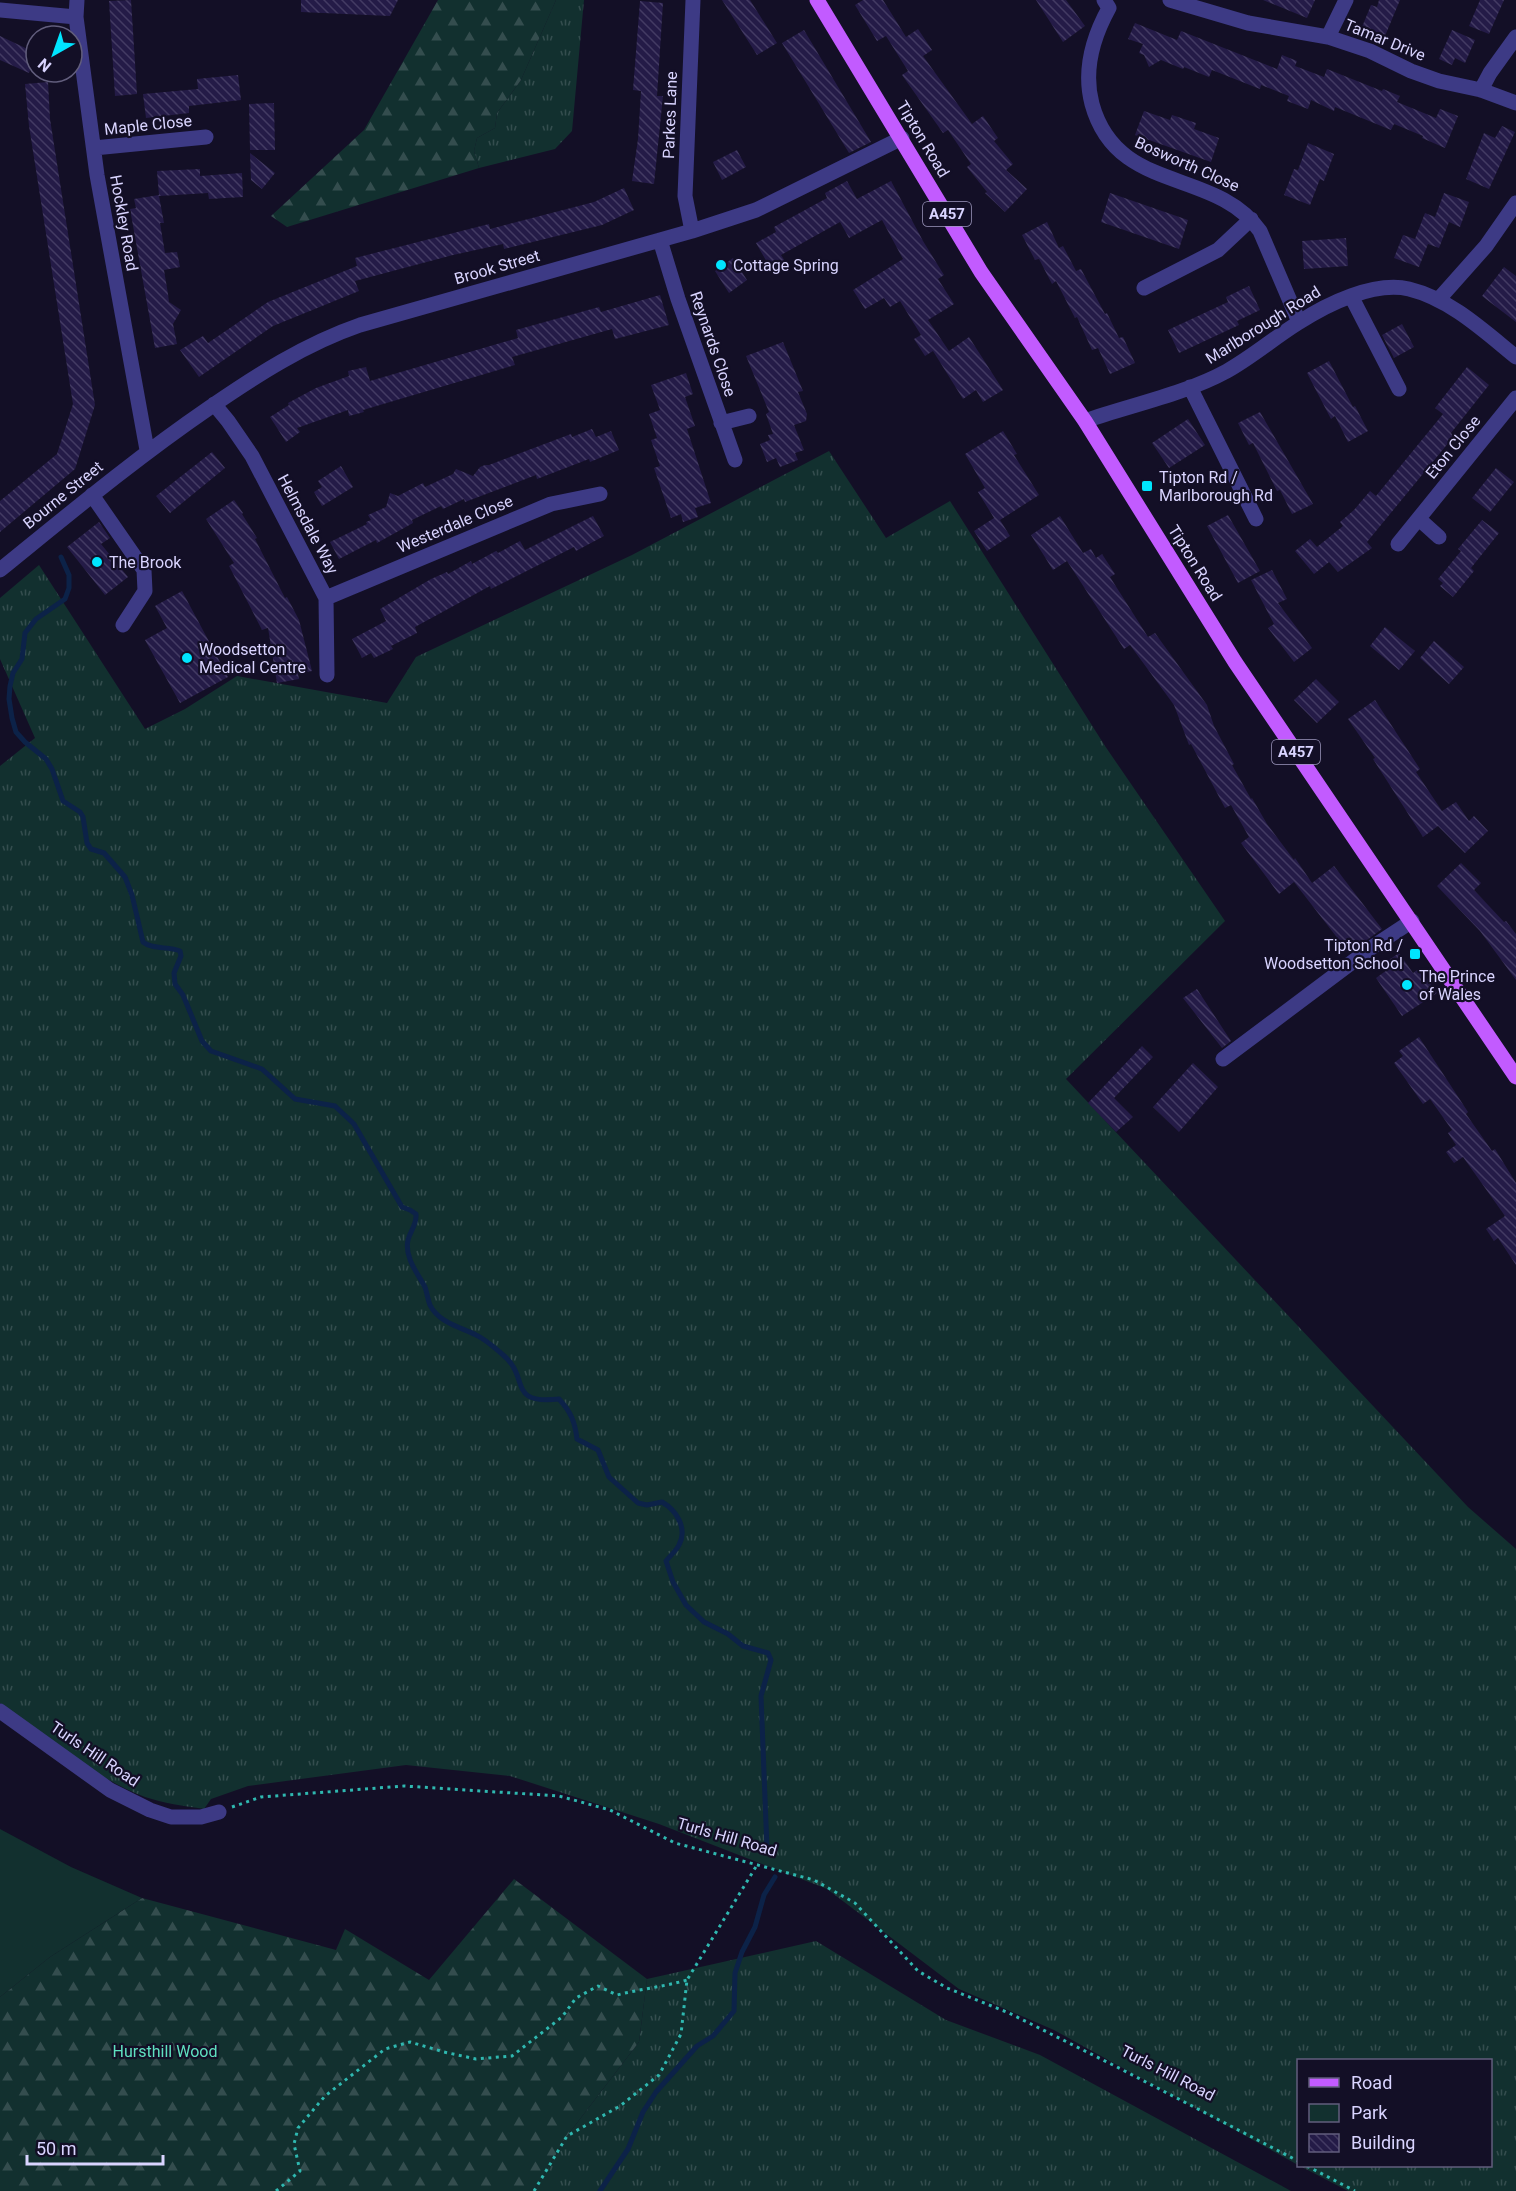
<svg xmlns="http://www.w3.org/2000/svg" width="1516" height="2191" font-family="Roboto,sans-serif">
	<style>
		.grass { fill: url(#grass-tufts) }
		.forest { fill: url(#forest-firs) }
		.green { fill: #12302f }
		.lines { fill: none; stroke-linecap: round; stroke-linejoin: round }
		.stream { stroke: #0c2248; stroke-width: 5 }
		.building { fill: url(#building-back-hatch) }
		.path { stroke: #2fb8b0; stroke-width: 3; stroke-dasharray: 3 4.5; stroke-linecap: butt }
		.minor { stroke: #3d3a85; stroke-width: 15 }
		.major { stroke: #c25bff; stroke-width: 15 }
		.poi-dot { fill: #00e5ff; stroke: #130f26; stroke-width: 2 }
		.labels { text-anchor: middle; dominant-baseline: central; stroke-width: 4.5; stroke-linejoin: round; paint-order: stroke }
		.shield { fill: #130f26; stroke: #9e99be; stroke-width: 1.5 }
		.shield-label { font-size: 15px; font-weight: bold; fill: #d9d4ff }
		.street-label { font-size: 16px; fill: #d9d4ff; stroke: #130f26 }
		.poi-label { font-size: 16px; fill: #d9d4ff; stroke: #130f26; text-anchor: start }
		.park-label { font-size: 16px; fill: #5fe0c0; stroke: #130f26 }
	</style>
	<defs>
		<pattern id="grass-tufts" width="24" height="20" patternUnits="userSpaceOnUse" patternTransform="scale(1.5)"><rect width="24" height="20" fill="#12302f"/><path d="M3 7l-1-3M5 7V3M7 7l1-3M15 17l-1-3M17 17v-4M19 17l1-3" fill="none" stroke="#344d4e"/></pattern>
		<pattern id="forest-firs" width="22" height="20" patternUnits="userSpaceOnUse" patternTransform="scale(1.5)"><rect width="22" height="20" fill="#12302f"/><path d="M5 1l3.5 6h-7zM16 11l3.5 6h-7z" fill="#344d4e"/></pattern>
		<pattern id="building-back-hatch" width="6" height="6" patternUnits="userSpaceOnUse" patternTransform="scale(1.5)"><rect width="6" height="6" fill="#241b47"/><path d="M-1 5l2 2M0 0l6 6M5-1l2 2" fill="none" stroke="#433b63"/></pattern>
	</defs>
	<rect width="100%" height="100%" fill="#130f26"/>
	<!-- grass -->
	<path class="grass" d="M556 0H584L572 131 555 149 479 168 474 151 477 138 495 128 497 113 521 80Z
		M829 451 886 538 950 501 1105 746 1225 921 1066 1079 1468 1507 1516 1549V2191H1348L1300 2166H1490V2060H1298V2165L1054 2030 959 1989 827 1889 659 1824 510 1776 406 1765 248 1786 211 1799 204 1809C184 1806 163 1803 145 1797 94 1778 44 1735 0 1703V766L35 738 0 659V598L39 565 145 729 185 709 237 676 387 703 416 657 632 555Z
		M816 1941 946 2020 1040 2055 1291 2191H534L567 2136 639 2042 647 1979Z"/>
	<!-- forest -->
	<path class="forest" d="M438 0H556L521 80 497 113 495 128 477 138 474 151 479 168 287 227 271 216 364 130Z
		M514 1879 647 1979 639 2042 567 2136 534 2191H0V1997L50 1957 142 1898 336 1950 345 1929 429 1980Z"/>
	<!-- green -->
	<path class="green" d="M0 1829 71 1867 142 1898 50 1957 0 1997Z"/>
	<g class="lines">
		<!-- stream -->
		<path class="stream" d="M61 557 69 575V588L65 599 36 619 25 633 22 659 13 673 10 686 9 699 12 718 16 732 25 742 46 759 52 769 63 801 80 812 83 817 87 843 91 849 104 853 125 877 132 895 143 942C153 950 168 946 180 951L181 956 174 973 175 984 183 995 202 1041 211 1051 262 1069 295 1099 335 1106 354 1124 402 1207 410 1210 416 1214C417 1225 410 1231 408 1240 404 1257 418 1274 425 1287 427 1293 428 1300 430 1305 438 1322 460 1327 476 1335 485 1339 494 1347 502 1354 531 1377 506 1405 559 1399 571 1412 575 1422 577 1439L598 1450 609 1477 638 1503 647 1505 662 1502C676 1510 688 1528 679 1545 676 1551 670 1556 666 1561L673 1582 686 1605 704 1622 728 1634 743 1646 768 1653 771 1660 761 1696 767 1849
			M600 2191 628 2149 643 2112 656 2092 697 2046 713 2036 734 2011 735 1973 742 1952 755 1927 764 1895 775 1877"/>
	</g>
	<!-- building -->
	<path class="building" d="M131 0 137 94 115 96 109 1Z
		M301 0H398L390 16 301 12Z
		M722 0H750L777 43 757 55Z
		M863 0H883L906 37 918 29 932 50 923 56 972 124 983 116 998 138 994 141 1013 164 1006 170 1027 189 1005 212 985 193 987 192 967 167 971 164 948 130 943 133 902 75 908 71 886 36 877 41 855 5Z
		M1036 0H1066L1085 26 1063 42Z
		M1263 0H1315L1307 18Z
		M1379 0H1400L1385 36 1362 27 1371 5 1377 7Z
		M1480 0H1504L1489 34 1469 26Z
		M640 1 663 3 657 96H663L654 184 632 181 638 139 641 91 633 90Z
		M1135 23 1177 40 1181 31 1277 69 1282 55 1297 61 1295 66 1324 77 1327 69 1382 91 1383 89 1400 96 1397 102 1436 118 1440 109 1458 116 1445 148 1422 138 1423 136 1394 124 1391 130 1335 107 1334 111 1311 100 1308 109 1287 101 1289 96 1261 85 1260 89 1212 70 1209 77 1184 67 1183 69 1161 60 1149 67 1144 55 1139 53 1143 44 1128 39Z
		M804 30 871 142 849 153 782 43Z
		M1452 30 1475 40 1465 63 1455 58 1452 65 1439 59Z
		M0 36 36 53 29 73 0 60Z
		M238 75 241 100 189 106V113L146 118 143 94 198 89 197 79Z
		M48 82 50 119 95 405 75 469 0 532V501L57 454 73 404 29 126 25 84Z
		M274 103 275 150H250L249 104Z
		M1144 111 1170 120 1172 115 1196 123 1194 129 1219 138 1211 162 1135 135Z
		M1502 126 1515 132 1489 189 1466 179 1484 133 1495 138Z
		M1308 143 1334 154 1324 181 1320 179 1310 205 1284 195 1294 169 1298 170Z
		M737 150 746 167 722 180 713 162Z
		M250 153 275 173 262 189 251 180Z
		M200 169V176L242 173 243 197 209 199 208 193 159 196 164 223H160L165 253 177 252 180 267 164 270 168 294 169 302 181 310 173 324 177 344 155 348 130 209 136 208 134 199 159 195 157 171Z
		M847 181 857 199 891 181 923 241 944 275 938 279 954 304 928 320 949 351 969 337 1003 390 983 402 976 390 963 399 933 351 925 356 914 339 921 335 900 301 890 307 884 298 865 309 853 290 903 259 882 220 849 238 840 222 781 255 786 263 772 271 756 243 776 232 774 227 827 198 825 193Z
		M624 188 634 210 602 225 504 249 503 244 453 255 355 281 359 291 273 326 199 377 180 350 203 336 208 343 268 302 357 266 355 258 489 224 490 229 594 202Z
		M1110 193 1188 220 1179 249 1101 222Z
		M1444 193 1469 202 1460 227 1449 222 1439 248 1428 244 1419 267 1394 258 1403 235 1415 239 1425 213 1435 217Z
		M1047 222 1059 248 1063 246 1076 271 1081 269 1105 314 1107 313 1119 338 1123 337 1135 363 1110 374 1098 348 1092 350 1077 317 1075 318 1056 281 1052 284 1039 259 1035 260 1022 235Z
		M1346 238 1348 266 1304 269 1302 241Z
		M733 258 747 280 729 293 715 271Z
		M1504 267 1516 276V322L1482 296Z
		M1249 286 1260 310 1237 321 1239 325 1179 353 1168 330 1228 302 1226 297Z
		M660 295 669 325 615 339 612 329 512 357 515 365 363 410 364 412 349 416 348 410 297 428 300 432 286 442 270 417 289 405 288 403 316 388 349 376 348 371 366 367 370 381 518 338 516 330 599 307 601 312Z
		M1402 324 1414 347 1394 358 1382 335Z
		M783 342 803 391 798 392 807 414 806 421 794 425 804 450 795 453 798 460 780 467 776 458 767 462 760 444 770 440 768 435 773 434 766 414 769 412 746 356Z
		M1329 361 1353 407 1355 406 1368 431 1348 442 1335 416 1331 419 1307 373Z
		M1467 367 1489 385 1451 433 1454 436 1367 542 1372 548 1338 572 1329 562 1314 574 1295 551 1310 539 1317 547 1343 526 1340 522 1354 510 1370 491 1376 496 1443 414 1435 408Z
		M686 373 693 394 685 397 695 426 687 429 711 503 695 508 698 517 683 522 681 514 671 518 654 468 660 466 651 440 657 438 649 414 660 410 651 385Z
		M1260 412 1313 504 1292 514 1280 490 1277 491 1253 443 1249 445 1238 423Z
		M1188 419 1205 445 1169 468 1152 443Z
		M592 429 596 437 611 431 619 450 590 462 589 459 537 479 536 475 465 502 464 499 443 509 441 506 412 520 413 523 377 543 376 540 339 559 330 542 367 524 366 522 371 520 368 515 386 507 390 493 398 496 423 483 425 487 453 474 456 469 473 476 480 467 485 465H489L571 434 572 437Z
		M1003 431 1017 454 1014 455 1039 495 1000 520 1010 536 987 551 974 531 994 518 978 492 985 488 965 454Z
		M212 452 225 468 170 513 156 496Z
		M341 466 353 487 322 506 314 492 322 487 318 481Z
		M1496 468 1514 482 1490 512 1472 498Z
		M234 500 243 513 242 514 257 538 255 539 285 598 287 597 299 620 312 671 298 674 299 679 277 683 268 628 262 630 229 566 234 563 206 519Z
		M1228 515 1260 571 1238 583 1207 526Z
		M593 516 604 536 576 551 574 547 491 589 490 586 415 627 417 633 391 646 393 649 374 658 371 653 362 658 352 639 386 621 380 609 431 579 447 572 448 574 471 561 472 564 496 551 498 553 520 541 525 550Z
		M1060 516 1083 553 1091 549 1096 558 1102 554 1115 574 1110 577 1148 637 1155 633 1207 705 1214 726 1234 764 1232 765 1251 799 1252 798 1267 824 1294 860 1295 858 1312 883 1334 866 1382 929 1349 953 1294 882 1279 894 1241 843 1249 837 1231 805 1225 808 1191 744 1189 745 1174 705 1130 645 1124 649 1067 561 1053 570 1031 535Z
		M1482 520 1499 533 1471 568 1474 571 1453 597 1440 586 1443 583 1438 579 1461 551 1458 549Z
		M99 522 110 538 101 544 128 577 105 595 67 547Z
		M1272 570 1287 599 1278 603 1312 648 1294 662 1268 628 1274 624 1251 580Z
		M182 591 228 677 180 703 145 640 167 628 155 606Z
		M1385 627 1415 651 1399 670 1370 646Z
		M1434 641 1464 667 1449 684 1420 658Z
		M1316 679 1339 702 1317 723 1294 700Z
		M1375 700 1420 769 1416 772 1442 811 1456 802 1469 821 1474 816 1488 831 1465 853 1438 826 1423 837 1373 759 1375 758 1348 719Z
		M1461 863 1481 883 1474 890 1504 922 1506 921 1516 934V980L1480 931 1437 886Z
		M1399 953 1413 973 1420 968 1437 993 1402 1016 1376 978 1387 970 1383 964Z
		M1197 989 1231 1041 1222 1048 1183 998Z
		M1419 1037 1468 1112 1466 1114 1492 1151 1495 1149 1516 1183V1265L1498 1238 1494 1241 1486 1229 1505 1216 1463 1157 1454 1163 1446 1152 1456 1145 1448 1133 1452 1130 1430 1099 1423 1104 1394 1063 1403 1056 1399 1051Z
		M1142 1046 1153 1057 1114 1098 1133 1117 1116 1132 1088 1103Z
		M1193 1063 1218 1087 1179 1132 1153 1107Z"/>
	<g class="lines">
		<!-- path -->
		<path class="path" d="M232 1807 261 1797 404 1786 559 1796 610 1810 675 1843 814 1880 855 1903 918 1971 947 1988 1009 2013 1117 2067 1298 2161
			M1307 2166 1355 2191
			M276 2191 300 2171 294 2144 298 2128 325 2096 385 2049 410 2042 444 2052 476 2059 512 2056 562 2017 576 1998 598 1986 617 1995C640 1989 663 1987 687 1980
			M534 2191 567 2136 620 2106 659 2075 681 2034 687 1980 757 1865"/>
		<!-- minor -->
		<path class="minor" d="M77 0 76 17 97 175 147 450
			M1104 0 1109 8C1093 37 1083 70 1092 104 1117 195 1215 167 1260 231L1299 322
			M1170 0 1248 23 1328 37 1370 51 1411 71 1439 81 1481 90 1516 103
			M0 10 76 17
			M1328 37 1346 0
			M1481 90 1490 73 1516 37
			M94 148 206 137
			M692 231 685 196 693 0
			M660 240 678 299 735 460
			M1144 288 1218 250 1251 219
			M1351 296 1399 389
			M1438 300 1486 246 1516 203
			M1190 387 1256 519
			M214 404 228 421 252 456 326 598 327 675
			M1085 421C1131 405 1185 394 1227 371 1252 357 1274 338 1298 323 1327 304 1374 281 1409 289 1450 299 1484 331 1516 357
			M721 423 749 416
			M92 495 144 570 145 591 123 625
			M1419 519 1439 537
			M1398 544 1516 398
			M0 570C69 514 136 458 209 408 257 375 305 344 360 325L692 231 756 210 902 138
			M326 598 551 504 600 494
			M1223 1059 1371 948 1412 921
			M0 1711 110 1790 150 1810 171 1817H201L219 1812"/>
		<!-- major -->
		<path class="major" d="M817 0 981 272 1085 421 1235 662 1516 1077"/>
	</g>
	<!-- markers -->
	<g class="poi-dot">
		<circle cx="721" cy="265" r="6"/>
		<rect x="1141" y="480" width="12" height="12" rx="3"/>
		<circle cx="97" cy="562" r="6"/>
		<circle cx="187" cy="658" r="6"/>
		<rect x="1409" y="948" width="12" height="12" rx="3"/>
		<circle cx="1407" cy="985" r="6"/>
	</g>
	<g class="labels">
		<!-- shield labels -->
		<g class="shield">
			<rect x="923" y="202" width="48" height="24" rx="4.5"/>
			<rect x="1272" y="740" width="48" height="24" rx="4.5"/>
		</g>
		<g class="shield-label">
			<text x="947" y="214">A457</text>
			<text x="1296" y="752">A457</text>
		</g>
		<!-- street labels -->
		<g class="street-label">
			<text transform="translate(1385 40) rotate(22)">Tamar Drive</text>
			<text transform="translate(670 115) rotate(-88)">Parkes Lane</text>
			<text transform="translate(148 125) rotate(-6)">Maple Close</text>
			<text transform="translate(923 139) rotate(59)">Tipton Road</text>
			<text transform="translate(1187 164) rotate(24)">Bosworth Close</text>
			<text transform="translate(124 223) rotate(80)">Hockley Road</text>
			<text transform="translate(497 267) rotate(-16)">Brook Street</text>
			<text transform="translate(1263 325) rotate(-32)">Marlborough Road</text>
			<text transform="translate(713 344) rotate(71)">Reynards Close</text>
			<text transform="translate(1453 447) rotate(-51)">Eton Close</text>
			<text transform="translate(63 495) rotate(-39)">Bourne Street</text>
			<text transform="translate(308 524) rotate(62)">Helmsdale Way</text>
			<text transform="translate(455 524) rotate(-23)">Westerdale Close</text>
			<text transform="translate(1195 563) rotate(58)">Tipton Road</text>
			<text transform="translate(95 1754) rotate(34)">Turls Hill Road</text>
			<text transform="translate(727 1837) rotate(16)">Turls Hill Road</text>
			<text transform="translate(1168 2073) rotate(27)">Turls Hill Road</text>
		</g>
		<!-- poi labels -->
		<g class="poi-label">
			<text x="733" y="265">Cottage Spring</text>
			<text x="1159" y="477">Tipton Rd /<tspan x="1159" dy="18">Marlborough Rd</tspan></text>
			<text x="109" y="562">The Brook</text>
			<text x="199" y="649">Woodsetton<tspan x="199" dy="18">Medical Centre</tspan></text>
			<text x="1403" y="945" text-anchor="end">Tipton Rd /<tspan x="1403" dy="18">Woodsetton School</tspan></text>
			<text x="1419" y="976">The Prince<tspan x="1419" dy="18">of Wales</tspan></text>
		</g>
		<!-- park labels -->
		<g class="park-label">
			<text x="165" y="2051">Hursthill Wood</text>
		</g>
	</g>
	<!-- legend -->
	<rect x="1297" y="2059" width="195" height="108" fill="#130f26" stroke="#625e7d" stroke-width="1.5"/>
	<rect x="1309" y="2078" width="30" height="9" fill="#c25bff" stroke="#625e7d" stroke-width="1.5"/>
	<text x="1351" y="2089" font-size="18" fill="#d9d4ff">Road</text>
	<rect x="1309" y="2104" width="30" height="18" fill="#12302f" stroke="#625e7d" stroke-width="1.5"/>
	<text x="1351" y="2119" font-size="18" fill="#d9d4ff">Park</text>
	<rect x="1309" y="2134" width="30" height="18" fill="url(#building-back-hatch)" stroke="#625e7d" stroke-width="1.5"/>
	<text x="1351" y="2149" font-size="18" fill="#d9d4ff">Building</text>
	<!-- north arrow -->
	<g transform="translate(54 54) rotate(220)"><circle r="28" fill="#130f26" stroke="#625e7d" stroke-width="1.5"/>
	<path d="M0-4.5L10 22L0 15L-10 22Z" fill="#00e5ff"/>
	<text y="-9" font-size="16" font-weight="bold" text-anchor="middle" fill="#d9d4ff">N</text>
	</g>
	<!-- scale -->
	<path d="M27 2155v9h136v-9" fill="none" stroke="#d9d4ff" stroke-width="3"/>
	<text x="36" y="2155" font-size="18" fill="#d9d4ff" stroke="#130f26" stroke-width="4.5" paint-order="stroke">50 m</text>
</svg>
